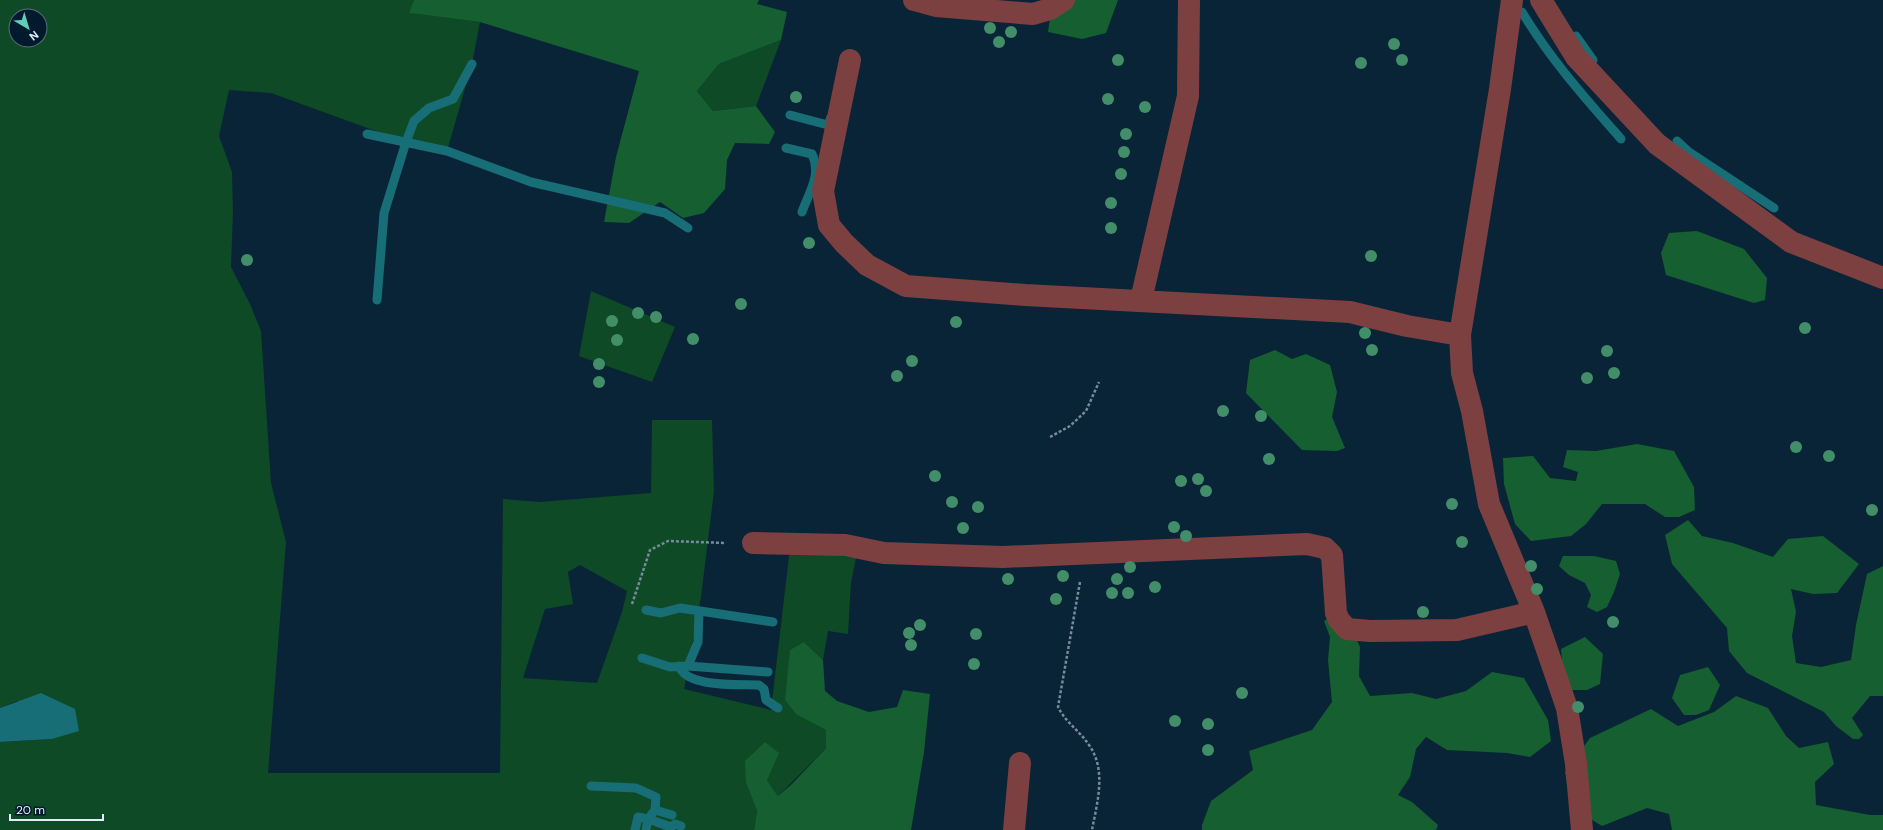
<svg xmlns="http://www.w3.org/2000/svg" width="1883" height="830" font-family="'DM Sans',sans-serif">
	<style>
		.green { fill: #0e4a25; fill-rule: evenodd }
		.forest { fill: #155f31 }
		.water { fill: #176e76 }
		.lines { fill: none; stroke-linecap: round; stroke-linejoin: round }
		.stream { stroke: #176e76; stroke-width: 9 }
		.path { stroke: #768b9b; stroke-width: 2.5; stroke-dasharray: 3 2; stroke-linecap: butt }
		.minor { stroke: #7d4040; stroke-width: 22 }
		.tree { fill: #418e69 }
	</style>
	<rect width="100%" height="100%" fill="#0a2437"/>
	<!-- green -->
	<path class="green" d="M0 0H414L410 13 480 22 472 64 447 151 406 142 271 93 229 90 219 136 232 172 233 212 231 267 250 304 261 331 271 483 286 542 268 773H500L503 499 540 502 651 493 652 420H712L714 491 701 597 684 689 771 710 790 548 856 558 851 583 848 634 828 631 823 660 804 642 797 715 826 730V748L778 796 767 780 746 783 757 811 754 830H0V742L52 739 17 701 0 708ZM16 16H40V40H16ZM580 565 627 591 622 612 597 683 523 678 545 609 573 604 568 572Z
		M781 40 756 106 713 111 697 91 719 64Z
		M591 291 675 327 652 382 579 356Z"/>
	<!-- forest -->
	<path class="forest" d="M414 0H759L757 4 787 12 781 40 719 64 697 91 713 111 756 106 775 132 769 144 735 143 727 160 725 189 704 213 683 218 660 202 629 223 604 222 616 157 639 71 480 22 409 13Z
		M1069 0H1118L1106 33 1082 39 1048 32 1050 18Z
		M1697 231 1744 249 1767 278 1765 300 1754 303 1666 275 1661 253 1669 233Z
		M1275 350 1292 359 1306 354 1330 365 1337 392 1332 417 1345 448 1337 451 1302 450 1246 393 1250 360Z
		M1637 444 1674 451 1694 487 1695 510 1679 517H1665L1645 504H1602L1586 524 1571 536 1531 541 1515 524 1504 484 1503 458 1533 456 1550 478 1576 481 1578 472 1563 467 1567 450 1596 451Z
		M1688 520 1702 536 1733 543 1773 557 1788 539 1823 536 1859 564 1837 593 1813 594 1791 589 1796 612 1792 636 1796 663 1821 667 1851 660 1856 625 1867 574 1883 566V696H1870L1852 718 1863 735 1859 739H1853L1836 726 1824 712 1747 673 1729 651 1727 628 1672 564 1665 535Z
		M1563 556H1594L1616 561 1620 574 1614 592 1607 607 1597 612 1587 607 1591 595 1585 583 1569 575 1559 566Z
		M1331 616 1347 619 1360 647 1359 676 1370 696 1412 693 1436 699 1466 691 1492 672 1524 678 1548 720 1551 741 1530 757 1507 753 1447 750 1426 737 1416 749 1410 777 1398 795 1412 802 1438 825 1436 830H1202V825L1211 801 1253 770 1249 751 1312 730 1332 702 1328 660 1330 637 1324 621Z
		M1585 637 1603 654 1600 684 1587 690H1571L1563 672 1561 649Z
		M804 642 823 660 825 691 837 701 869 712 897 707 903 690 930 694 924 752 911 830H754L757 811 746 783 745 761 765 742 779 753 767 780 778 796 792 784 826 748V730L797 715 785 700 790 650Z
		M1708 667 1720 685 1709 710 1696 715H1684L1672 698 1680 675Z
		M1736 696 1768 708 1786 736 1799 748 1828 742 1834 764 1815 782 1816 805 1870 815H1883V830H1672L1669 814 1647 808 1602 826 1571 807 1565 772 1590 738 1651 709 1678 726 1714 712Z"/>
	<!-- water -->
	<path class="water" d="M41 693 75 709 79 731 52 739 0 742V708Z"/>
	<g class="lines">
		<!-- stream -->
		<path class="stream" d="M1522 12C1550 59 1586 99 1621 139
			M1576 36 1593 60
			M790 115 828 125 831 117
			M367 134 447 151 531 182 665 213 688 228
			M1677 141 1689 152 1774 208
			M786 148 812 154C822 175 809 192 802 212
			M377 300 384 213 406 142 414 121 429 108 453 99 472 64
			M646 610 661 613 680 608 773 622
			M642 658 670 667 688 666 768 672
			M679 666C687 688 738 684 759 685L764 689 766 700 778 708
			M688 666 698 642 699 611
			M591 786 636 788 656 797 655 810 672 815
			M655 810 648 819 671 827 675 824 681 826
			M635 830 638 817 648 819 646 830"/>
		<!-- path -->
		<path class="path" d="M1050 437 1070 426 1086 411 1099 382
			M1080 582 1058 707C1067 724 1079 730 1089 745 1107 770 1097 803 1092 830
			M632 604 650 550 668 541 726 543"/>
		<!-- minor -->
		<path class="minor" d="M914 0 936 6 1033 14 1050 9 1064 0
			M1512 0 1500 89 1460 335 1462 373 1472 411 1489 504 1534 612 1567 708 1576 764 1582 830
			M1541 0 1576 57 1657 144 1791 242 1883 278
			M850 60 823 191 829 225 844 243 867 265 906 286 1025 295 1350 312 1407 326 1460 335
			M1141 300 1188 96 1189 0
			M753 543 845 545 884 553 1003 557 1307 544 1325 548 1332 555 1336 613 1339 620 1347 629 1370 631 1457 630 1534 612
			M1014 830 1020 763"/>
	</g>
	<!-- trees -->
	<g class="tree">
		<circle cx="990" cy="28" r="6"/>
		<circle cx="1011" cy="32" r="6"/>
		<circle cx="999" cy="42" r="6"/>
		<circle cx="1394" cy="44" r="6"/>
		<circle cx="1118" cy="60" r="6"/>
		<circle cx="1402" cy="60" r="6"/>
		<circle cx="1361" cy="63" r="6"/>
		<circle cx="796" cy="97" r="6"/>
		<circle cx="1108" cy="99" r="6"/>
		<circle cx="1145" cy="107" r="6"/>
		<circle cx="1126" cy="134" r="6"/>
		<circle cx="1124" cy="152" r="6"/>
		<circle cx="1121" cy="174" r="6"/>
		<circle cx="1111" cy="203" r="6"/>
		<circle cx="1111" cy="228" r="6"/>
		<circle cx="809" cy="243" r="6"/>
		<circle cx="1371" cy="256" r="6"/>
		<circle cx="247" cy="260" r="6"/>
		<circle cx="741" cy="304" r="6"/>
		<circle cx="638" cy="313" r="6"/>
		<circle cx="656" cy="317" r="6"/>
		<circle cx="612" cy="321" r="6"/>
		<circle cx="956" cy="322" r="6"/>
		<circle cx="1805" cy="328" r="6"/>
		<circle cx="1365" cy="333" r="6"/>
		<circle cx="693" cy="339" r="6"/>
		<circle cx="617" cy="340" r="6"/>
		<circle cx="1372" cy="350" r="6"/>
		<circle cx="1607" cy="351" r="6"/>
		<circle cx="912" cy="361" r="6"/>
		<circle cx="599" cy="364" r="6"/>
		<circle cx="1614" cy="373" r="6"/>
		<circle cx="897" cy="376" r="6"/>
		<circle cx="1587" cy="378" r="6"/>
		<circle cx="599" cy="382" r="6"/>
		<circle cx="1223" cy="411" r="6"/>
		<circle cx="1261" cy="416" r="6"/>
		<circle cx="1796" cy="447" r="6"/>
		<circle cx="1829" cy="456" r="6"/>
		<circle cx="1269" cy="459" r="6"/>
		<circle cx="935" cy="476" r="6"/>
		<circle cx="1198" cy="479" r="6"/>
		<circle cx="1181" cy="481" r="6"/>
		<circle cx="1206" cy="491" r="6"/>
		<circle cx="952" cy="502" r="6"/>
		<circle cx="1452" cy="504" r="6"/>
		<circle cx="978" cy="507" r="6"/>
		<circle cx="1872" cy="510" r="6"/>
		<circle cx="1174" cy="527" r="6"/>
		<circle cx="963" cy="528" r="6"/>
		<circle cx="1186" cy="536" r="6"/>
		<circle cx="1462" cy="542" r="6"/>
		<circle cx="1531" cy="566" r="6"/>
		<circle cx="1130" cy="567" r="6"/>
		<circle cx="1063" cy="576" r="6"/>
		<circle cx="1008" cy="579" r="6"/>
		<circle cx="1117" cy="579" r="6"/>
		<circle cx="1155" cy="587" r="6"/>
		<circle cx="1537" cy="589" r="6"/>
		<circle cx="1112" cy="593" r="6"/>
		<circle cx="1128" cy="593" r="6"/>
		<circle cx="1056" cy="599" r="6"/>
		<circle cx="1423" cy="612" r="6"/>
		<circle cx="1613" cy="622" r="6"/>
		<circle cx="920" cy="625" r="6"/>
		<circle cx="909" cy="633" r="6"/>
		<circle cx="976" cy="634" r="6"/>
		<circle cx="911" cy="645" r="6"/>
		<circle cx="974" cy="664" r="6"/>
		<circle cx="1242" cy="693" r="6"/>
		<circle cx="1578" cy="707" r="6"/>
		<circle cx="1175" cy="721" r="6"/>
		<circle cx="1208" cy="724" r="6"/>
		<circle cx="1208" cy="750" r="6"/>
	</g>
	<!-- north arrow -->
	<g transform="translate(28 28) rotate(142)"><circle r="19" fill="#021a2d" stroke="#5a6f7f"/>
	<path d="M0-3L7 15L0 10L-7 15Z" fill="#5dceb9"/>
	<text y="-6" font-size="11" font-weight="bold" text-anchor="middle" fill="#dfeefb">N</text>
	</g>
	<!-- scale -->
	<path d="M10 814v6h93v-6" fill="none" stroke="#dfeefb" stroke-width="2"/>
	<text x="16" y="814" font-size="12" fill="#dfeefb" stroke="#021a2d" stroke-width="3" paint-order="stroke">20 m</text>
</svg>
